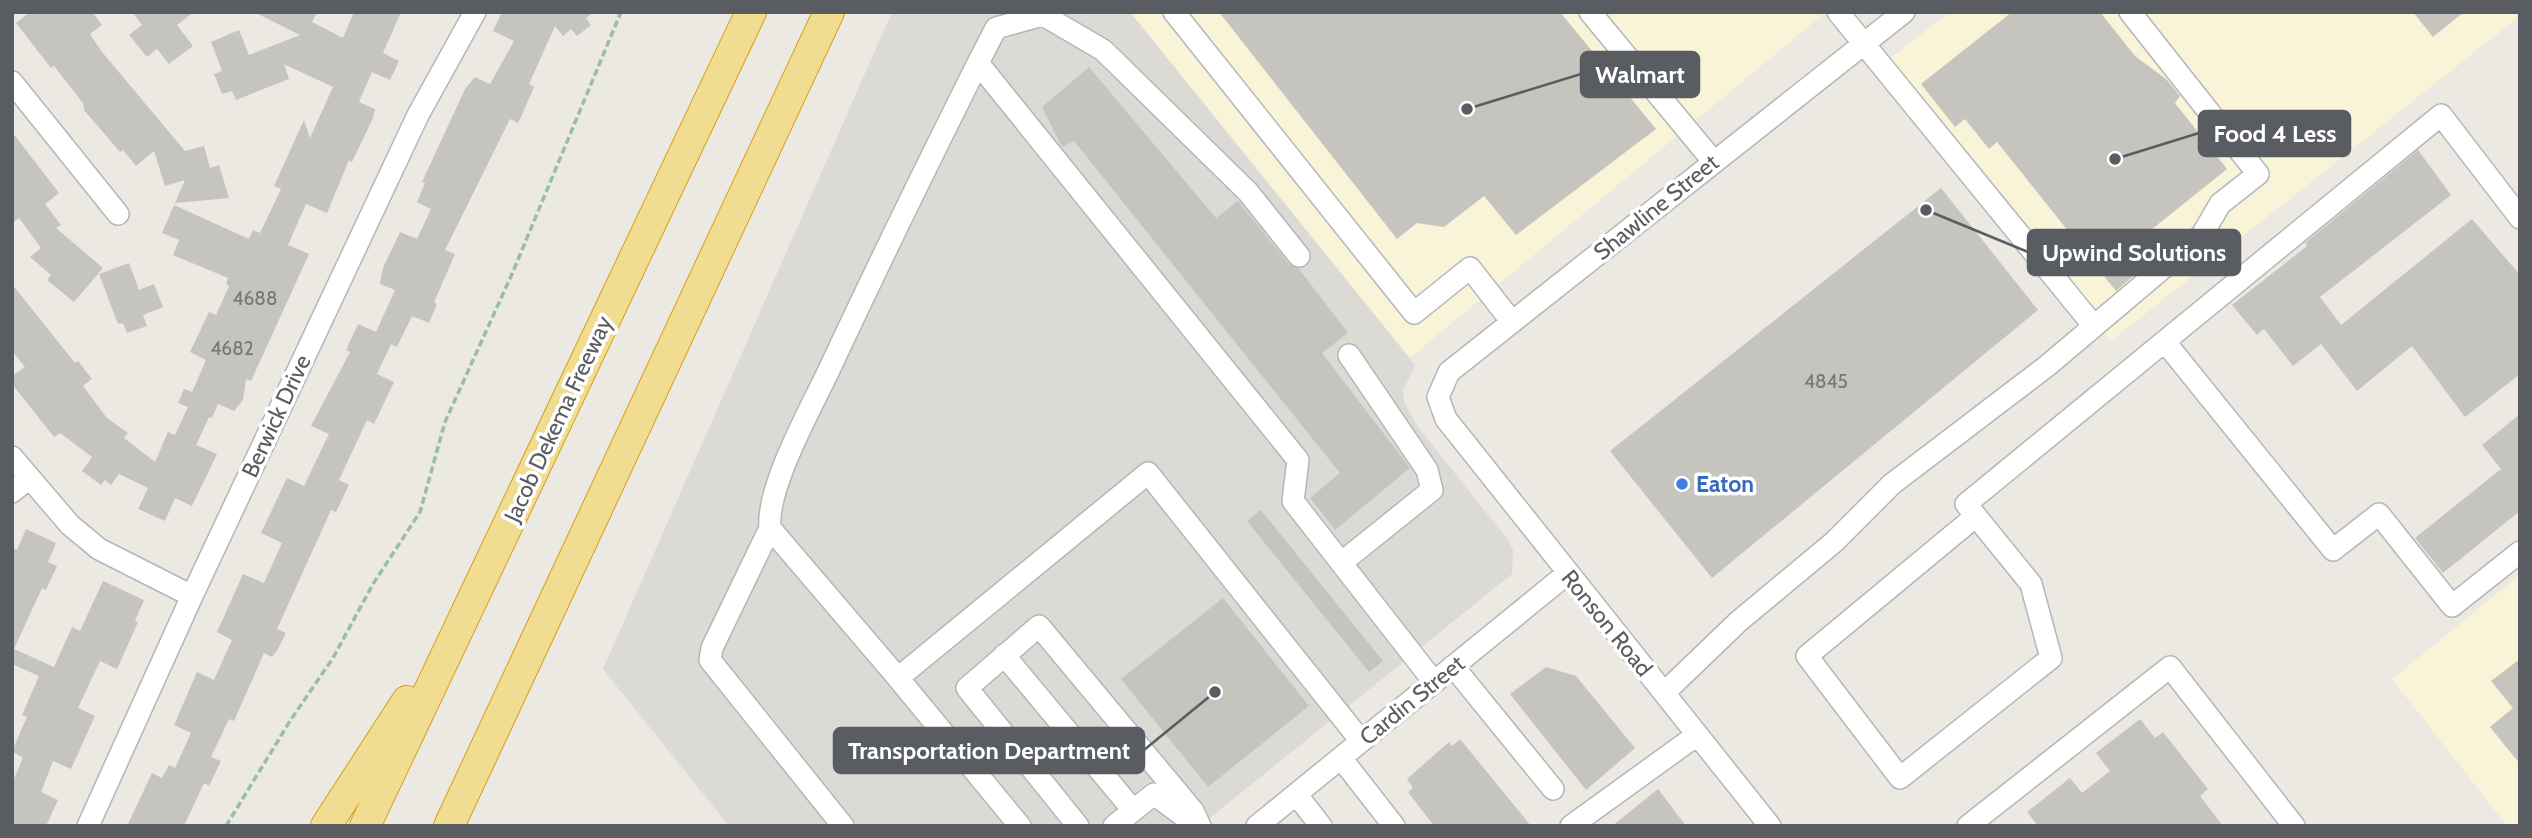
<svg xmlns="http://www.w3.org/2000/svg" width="2532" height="838" font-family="Cabin,sans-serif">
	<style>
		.commercial { fill: #f9f3d7 }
		.industrial { fill: #dcdad5 }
		.building { fill: #c6c4be }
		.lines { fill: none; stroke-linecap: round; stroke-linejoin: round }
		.minor-casing { stroke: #b3b6ba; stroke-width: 24 }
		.highway-casing { stroke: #d5a116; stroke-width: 32 }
		.path { stroke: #98bea4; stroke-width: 3.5; stroke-dasharray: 7 3.5; stroke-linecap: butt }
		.minor { stroke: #fff; stroke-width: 21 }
		.highway { stroke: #f1dd91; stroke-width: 30 }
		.shop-dot { fill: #3f7fe0; stroke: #fff; stroke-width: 2.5 }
		.labels { text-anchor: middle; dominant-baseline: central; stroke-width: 7; stroke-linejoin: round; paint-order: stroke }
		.number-label { font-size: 19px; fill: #747678 }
		.street-label { font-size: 23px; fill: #595c60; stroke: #fff }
		.shop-label { font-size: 23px; font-weight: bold; fill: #366cbe; stroke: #fff; text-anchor: start }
		.leader { fill: none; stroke: #595c60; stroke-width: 2.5 }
		.callout-dot { fill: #595c60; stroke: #fff; stroke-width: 2.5 }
		.callout { fill: #595c60; stroke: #595c60; stroke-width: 2.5 }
		.callout-label { font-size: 24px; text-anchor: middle; font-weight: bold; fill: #fff }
	</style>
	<rect width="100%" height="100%" fill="#ebe9e1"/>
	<!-- commercial -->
	<path class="commercial" d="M1130 12H1826L1410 358Z
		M1949 12H2520V16L2111 341 1886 62Z
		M2520 575V826H2507L2392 679Z"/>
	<!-- industrial -->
	<path class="industrial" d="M892 12H1130L1415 365 1403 391 1404 401 1418 427 1508 540 1513 550 1512 574 1200 826H729L603 669Z"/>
	<!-- building -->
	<path class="building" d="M30 12H92L102 25 90 34 102 52 185 151 204 146 210 168 219 165 229 198 175 203 185 180 165 186 154 151 136 166 123 150 120 152 84 110 83 103 54 66 51 68 16 23Z
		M132 12H194L177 25 193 46 169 64 157 49 147 57 129 35 142 25Z
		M254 12H317L312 22 343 38 354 12H401L383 53 399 61 390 80 372 72 359 102 375 109 373 118 352 162 349 160 327 213 306 204 288 245 309 254 251 381 246 379 243 400 234 411 218 404 212 418 209 417 196 445 217 454 192 506 175 498 165 521 138 509 148 488 119 474 111 485 105 480 101 485 82 471 92 457 60 433 54 437 12 384V376L25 367 12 351V284L75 363 78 361 92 379 83 386 107 418 128 433 124 438 155 462 168 432 175 435 188 407 178 403 184 389 192 392 206 360 190 352 209 312 216 315 229 286 226 284 228 278 173 255 179 240 162 233 174 205 249 239 253 230 260 233 281 189 274 186 304 120 310 138 333 87 284 64 289 79 236 100 232 91 222 94 214 74 222 71 211 42 239 30 249 55 300 35Z
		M502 12H594L586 18 591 25 577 36 571 29 563 36 555 26 529 84 534 87 521 117 518 123 510 119 445 250 455 254 434 302 437 304 429 323 412 316 397 347 391 344 377 374 394 382 374 424 367 420 339 480 349 485 336 512 331 510 277 629 286 633 278 649 272 657 264 653 234 721 229 719 211 757 221 761 209 786 204 783 184 826H127L152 773 162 778 169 765 175 768 191 733 174 725 197 672 214 680 232 640 217 632 243 574 264 583 282 543 261 533 287 478 304 486 313 467 329 434 311 426 350 352 346 350 358 324 376 332 395 290 380 284 383 268 400 232 417 239 431 209 417 202 425 183 422 182 465 89 475 77 490 84 514 41 493 31Z
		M1219 12H1560L1656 129 1516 235 1484 196 1444 227 1417 223 1397 239Z
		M2012 12H2100L2135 56 2166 79 2180 96 2175 103 2227 169 2126 250 2141 269 2116 291 1997 142 1989 149 1965 119 1955 127 1921 84Z
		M2413 12H2464L2433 37Z
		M1089 67 1216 218 1238 201 1289 264 1299 269 1348 333 1322 353 1410 468 1335 530 1310 498 1340 473 1074 141 1062 147 1042 107Z
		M12 132 59 193 45 204 61 225 56 228 103 268 74 302 47 280 51 275 30 257 41 248 19 218 12 223Z
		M2418 150 2451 195 2320 297 2341 325 2472 219 2520 275V374L2465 417 2412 346 2357 391 2321 344 2293 366 2264 329 2257 335 2232 305 2307 246 2305 243Z
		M1941 188 2038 310 1712 578 1610 451Z
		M129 263 139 290 154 284 163 307 143 315 147 326 127 333 123 323 118 324 99 274Z
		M2520 414V511L2443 573 2415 538 2501 469 2482 445Z
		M1261 510 1383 661 1369 672 1247 521Z
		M26 529 56 543 48 562 57 566 46 590 42 588 14 649 54 667 72 627 80 631 103 581 144 600 135 621 138 622 117 669 100 661 78 708 95 716 71 769 53 761 41 792 58 800 46 826H12V783L23 758 12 751 27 717 22 715 39 676 12 664V548L17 550Z
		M1223 598 1309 706 1208 787 1121 679Z
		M2520 659V764L2490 727 2513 708 2491 681Z
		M1546 667 1576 676 1635 748 1586 790 1510 694Z
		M2140 719 2155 738 2163 732 2208 789 2200 796 2223 826H2038L2027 812 2070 778 2082 793 2110 771 2096 753Z
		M1460 739 1531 826H1434L1408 792 1413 788 1407 779 1449 742 1452 746Z
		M1658 789 1686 826H1612Z"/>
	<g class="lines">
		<defs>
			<path id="minor" d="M1174 12 1414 313 1470 268 1512 322
				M1590 12 1713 161
				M1838 12 2093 325
				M12 82 118 214
				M1299 256 1248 192 1103 50 1043 15 996 28 978 63 1298 460 1293 501 1434 682
				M2165 342 2333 550 2379 514 2452 606 2520 552
				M12 457 70 525 99 549 192 596
				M12 492 29 478
				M1976 516 1807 656 1900 778 2051 658 2031 584 1966 504 2441 115 2520 218
				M770 528 712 648 710 660 843 826
				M1341 563 1432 490 1427 470 1349 355
				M1004 655 1132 809
				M1453 666 1553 789
				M898 678 770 528C766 488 811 408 829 370 877 267 927 165 978 63
				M1664 693 1739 621 1834 542 1892 484 2047 366 2202 235 2220 204 2258 174 2130 12
				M1341 758 1394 826
				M1296 794 1321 826
				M88 826 192 596 418 115 475 12
				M1020 826 898 678 1148 473 1361 741
				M1078 826 967 688 1039 626 1193 811 1200 826
				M1114 826 1154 794 1185 817 1192 818
				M1257 826 1568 573
				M1571 826 1697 735
				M1770 826 1446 419 1438 397 1449 372 1904 12
				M1968 826 2170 667 2294 826"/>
			<path id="highway" d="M326 826 407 701
				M365 826 751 12
				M449 826 829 12"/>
		</defs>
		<!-- minor casing -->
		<use href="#minor" class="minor-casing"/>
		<!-- highway casing -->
		<use href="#highway" class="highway-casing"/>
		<!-- path -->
		<path class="path" d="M226 826 290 721 333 658 373 584 420 512 445 422 512 274 621 12"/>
		<!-- minor -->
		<use href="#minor" class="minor"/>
		<!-- highway -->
		<use href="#highway" class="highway"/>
	</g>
	<!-- markers -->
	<circle class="shop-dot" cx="1682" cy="484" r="7"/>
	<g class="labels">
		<!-- number labels -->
		<g class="number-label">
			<text x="255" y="298">4688</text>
			<text x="232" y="348">4682</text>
			<text x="1826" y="381">4845</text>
		</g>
		<!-- street labels -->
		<g class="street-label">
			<text transform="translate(1656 207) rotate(-39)">Shawline Street</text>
			<text transform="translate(276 416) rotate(-65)">Berwick Drive</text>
			<text transform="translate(558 419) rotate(-65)">Jacob Dekema Freeway</text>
			<text transform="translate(1607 623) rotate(51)">Ronson Road</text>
			<text transform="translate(1412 700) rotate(-39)">Cardin Street</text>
		</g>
		<!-- shop labels -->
		<g class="shop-label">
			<text x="1696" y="484">Eaton</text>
		</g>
	</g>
	<!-- callouts -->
	<path class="leader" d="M1467 109L1581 74M2115 159L2199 133M1926 210L2028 252M1215 692L1144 750"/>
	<g class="callout-dot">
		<circle cx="1467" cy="109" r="7"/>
		<circle cx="2115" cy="159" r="7"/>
		<circle cx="1926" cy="210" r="7"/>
		<circle cx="1215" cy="692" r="7"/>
	</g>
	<g class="callout">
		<rect x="1581" y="52" width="118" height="45" rx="7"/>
		<rect x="2199" y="111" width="151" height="45" rx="7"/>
		<rect x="2028" y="230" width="212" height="45" rx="7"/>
		<rect x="834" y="728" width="310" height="45" rx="7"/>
	</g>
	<g class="callout-label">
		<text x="1640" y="83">Walmart</text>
		<text x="2275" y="142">Food 4 Less</text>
		<text x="2134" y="261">Upwind Solutions</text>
		<text x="989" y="759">Transportation Department</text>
	</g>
	<!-- border -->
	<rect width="2532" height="838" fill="none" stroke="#595c60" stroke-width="28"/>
</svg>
